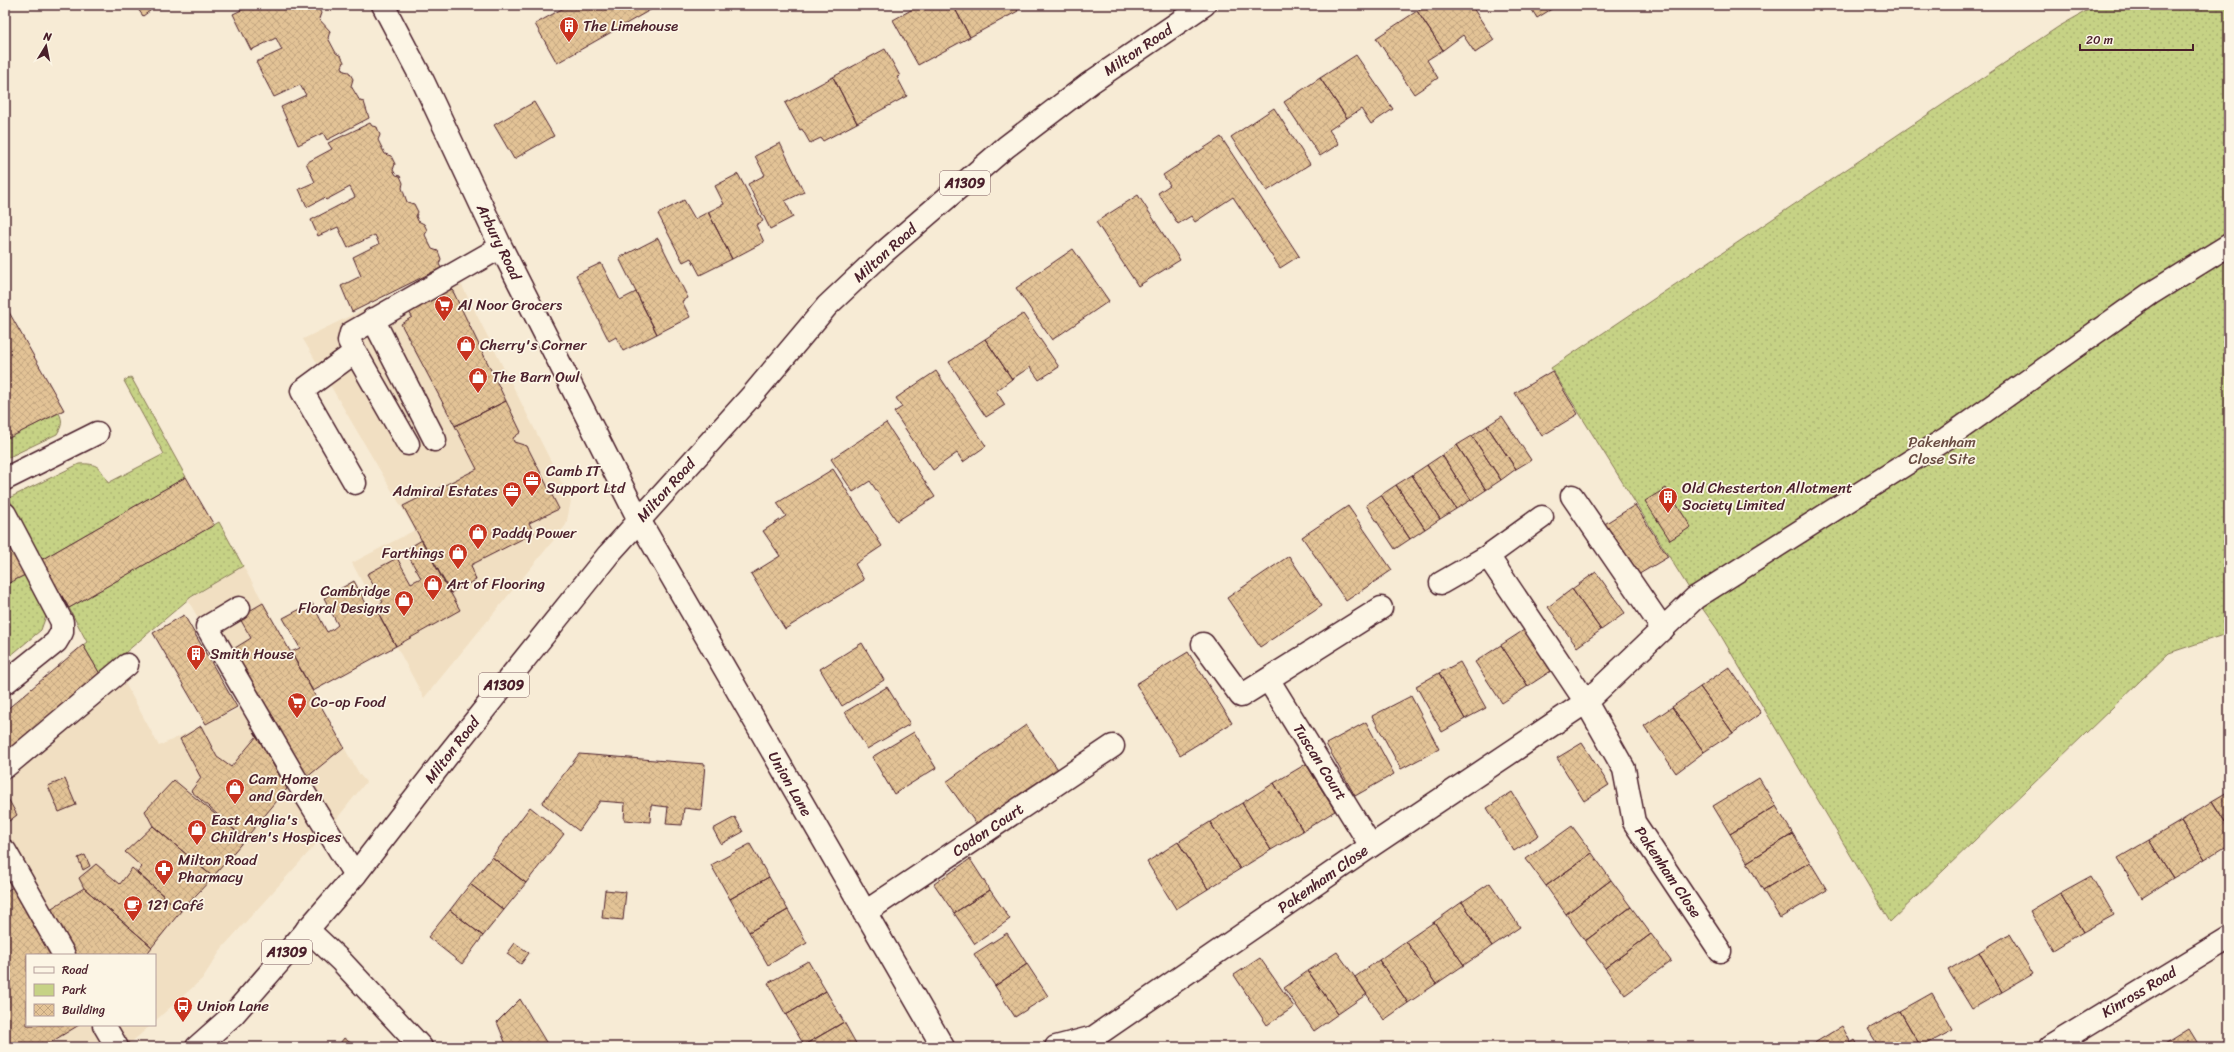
<svg xmlns="http://www.w3.org/2000/svg" width="2234" height="1052" font-family="Sriracha,sans-serif">
	<style>
		.built { fill: #f1dfc2 }
		.green { fill: url(#green-dots); stroke: #887858 }
		.building { fill: url(#building-cross-hatch); stroke: #4a1f2b }
		.lines { fill: none; stroke-linecap: round; stroke-linejoin: round }
		.minor-casing { stroke: #4a1f2b; stroke-width: 25 }
		.major-casing { stroke: #4a1f2b; stroke-width: 25 }
		.minor { stroke: #fcf5e5; stroke-width: 22 }
		.major { stroke: #fcf5e5; stroke-width: 22 }
		.labels { text-anchor: middle; dominant-baseline: central; stroke-width: 3.5; stroke-linejoin: round; paint-order: stroke }
		.shield { fill: #fcf5e5; stroke: #7f5f63; stroke-width: 1 }
		.shield-label { font-size: 14px; font-weight: bold; fill: #4a1f2b }
		.poi-label { font-size: 15px; fill: #4a1f2b; stroke: #fcf5e5; text-anchor: start }
		.street-label { font-size: 15px; fill: #4a1f2b; stroke: #fcf5e5 }
		.park-label { font-size: 15px; fill: #694c42; stroke: #fcf5e5 }
	</style>
	<defs>
		<pattern id="green-dots" width="8" height="8" patternUnits="userSpaceOnUse"><rect width="8" height="8" fill="#c6d285"/><path d="M2 2h.1M6 6h.1" fill="none" stroke="#acb473" stroke-width="1.8" stroke-linecap="round"/></pattern>
		<pattern id="building-cross-hatch" width="8" height="8" patternUnits="userSpaceOnUse"><rect width="8" height="8" fill="#e3c396"/><path d="M0 0l8 8M0 8l8-8" fill="none" stroke="#c4a781"/></pattern>
	</defs>
	<rect width="100%" height="100%" fill="#f7ebd5"/>
	<filter id="ink" filterUnits="userSpaceOnUse"><feTurbulence type="fractalNoise" baseFrequency=".025" numOctaves="2"/><feDisplacementMap in="SourceGraphic" scale="8" xChannelSelector="R" yChannelSelector="G"/><feConvolveMatrix kernelMatrix="1 2 1 2 8 2 1 2 1" color-interpolation-filters="sRGB"/></filter>
	<g filter="url(#ink)">
		<!-- built -->
		<path class="built" d="M452 266 571 501 566 525 424 698 352 563 415 530 303 339Z
			M243 566 350 758 360 775 366 782 319 841 223 947 202 979 155 1021V955H27V1025H151L126 1047H5V778L125 683 159 746 246 705 188 600Z"/>
		<!-- green -->
		<path class="green" d="M2097 5H2229V633L2169 653 1890 922 1717 629 1695 598 1551 368 2058 27Z
			M131 377 186 477 41 560 9 498 79 464C98 463 100 467 108 483L164 454 124 381Z
			M59 413C63 421 62 426 57 434L5 459V431L9 437Z
			M219 522 243 566 191 597 100 674 83 645 87 642 69 608Z
			M25 575 46 616 41 630 9 657 5 651V585Z"/>
		<!-- building -->
		<path class="building" d="M135 5H158L143 16Z
			M252 5 317 6 321 13 319 19 330 31 328 38 336 53 341 56 344 62 342 67 344 71 349 72 353 79 351 86 360 101 364 102 369 118 327 140 323 133 298 145 281 107 306 95 300 85 274 97 256 62 282 50 276 38 251 50 233 14Z
			M569 5H659L557 63 535 24Z
			M920 5H953L970 37 918 65 893 20Z
			M953 5H1015L1018 11 970 37Z
			M1426 5H1471L1494 40 1475 53 1463 35 1443 50 1417 11Z
			M1529 5H1558L1537 18Z
			M1417 11 1443 50 1427 60 1438 78 1414 94 1376 38Z
			M885 49 900 76 897 77 907 96 857 123 833 77Z
			M1356 55 1393 109 1371 124 1361 109 1347 118 1320 78Z
			M833 77 857 123 823 141 821 138 810 143 802 129 800 130 785 103Z
			M1320 78 1347 118 1329 130 1339 144 1320 156 1284 102Z
			M534 102 554 136 514 159 494 125Z
			M1274 108 1310 164 1267 191 1231 137Z
			M370 123 372 126 377 127 380 135 378 140 385 154 391 156 395 164 393 170 396 175 400 176 403 183 402 188 407 202 414 204 418 212 416 216 418 221 424 224 427 230 425 235 432 249 438 251 441 259 439 264 441 268 352 312 341 286 361 276 353 257 379 244 375 235 348 248 338 227 318 236 311 220 355 197 350 187 326 200 324 198 307 207 299 189 315 182 306 163 332 149 328 143Z
			M1221 137 1299 256 1280 268 1233 197 1195 222 1191 216 1178 224 1158 193 1170 185 1163 175Z
			M780 143 804 192 785 201 793 217 770 229 748 184 765 175 755 156Z
			M738 174 763 221 756 225 764 242 732 259 708 212 724 204 715 186Z
			M1138 195 1180 260 1138 286 1096 222Z
			M684 200 695 219 708 212 732 259 700 275 691 258 683 262 658 214Z
			M658 238 688 298 682 301 690 317 657 334 619 258Z
			M1073 249 1109 301 1052 340 1016 288Z
			M601 263 620 300 636 292 657 334 623 351 616 337 609 341 576 275Z
			M449 283 506 401 455 426 401 324 412 317 405 304Z
			M5 305 64 410 9 438 5 431Z
			M1023 314 1059 367 1039 380 1030 367 1012 379 985 339Z
			M985 339 1012 379 996 391 1005 405 986 417 949 362Z
			M936 371 986 446 963 462 957 453 933 470 894 412 902 407 896 398Z
			M1552 371 1578 414 1542 436 1515 393Z
			M506 401 521 432 513 438 514 442 527 446 559 509 529 523 534 533 471 565 476 580 450 593 403 506 477 469 455 426Z
			M1502 416 1531 460 1516 469 1487 426Z
			M886 423 935 497 897 521 870 481 853 492 831 459Z
			M1487 426 1516 469 1501 480 1472 436Z
			M1472 436 1501 480 1486 490 1457 445Z
			M1457 445 1486 490 1471 500 1442 455Z
			M1442 455 1471 500 1456 509 1427 465Z
			M1427 465 1456 509 1440 519 1412 475Z
			M833 469 882 546 855 564 864 580 785 629 751 574 780 556 763 531 786 516 777 503Z
			M1412 475 1440 519 1425 529 1396 485Z
			M186 477 214 525 69 608 41 560Z
			M1396 485 1425 529 1410 539 1381 495Z
			M1666 488 1691 527 1670 540 1645 501Z
			M1381 495 1410 539 1395 549 1366 505Z
			M1635 505 1668 557 1636 576 1603 525Z
			M1348 506 1392 570 1346 601 1302 537Z
			M5 538 25 575 5 585Z
			M422 540 460 610 396 646 375 607 383 602 367 574 397 558 411 583 421 578 405 550Z
			M1289 556 1322 606 1260 647 1227 598Z
			M1596 572 1625 613 1601 630 1572 589Z
			M354 581 369 609 375 607 396 646 313 691 291 652 300 648 283 618 312 603 327 632 333 629 338 625 324 598Z
			M1572 589 1601 630 1577 647 1548 607Z
			M263 603 344 747 301 782 227 653 251 638 239 617Z
			M184 615 237 707 206 724 153 633Z
			M1524 630 1551 671 1528 686 1501 645Z
			M862 643 884 680 842 706 820 669Z
			M83 645 100 674 5 754V711Z
			M1501 645 1528 686 1502 703 1475 662Z
			M1188 652 1232 723 1180 755 1136 684Z
			M1460 662 1486 708 1465 719 1439 673Z
			M1729 667 1761 713 1733 733 1700 687Z
			M1439 673 1465 719 1442 732 1416 686Z
			M887 687 910 724 867 749 845 712Z
			M1700 687 1733 733 1704 752 1672 707Z
			M1411 696 1439 749 1401 769 1372 716Z
			M1672 707 1704 752 1676 773 1644 726Z
			M1366 722 1394 774 1355 796 1326 744Z
			M1026 725 1060 772 980 829 946 782Z
			M201 726 217 757 231 767 257 736 287 789 245 839 191 791 201 778 180 739Z
			M914 732 936 768 894 794 872 757Z
			M1582 743 1609 785 1584 801 1557 758Z
			M579 754 705 764 701 810 684 808 682 825 666 824 668 807 651 805 650 822 624 820 625 803 600 801 579 831 542 803Z
			M1306 764 1335 811 1303 831 1274 783Z
			M1759 778 1776 806 1730 834 1713 806Z
			M65 779 76 805 59 812 48 786Z
			M174 780 245 839 213 877 153 826 145 811Z
			M1274 783 1303 831 1271 850 1242 803Z
			M2229 791V828L2212 801Z
			M1512 792 1539 835 1514 851 1487 808Z
			M5 793 17 815 5 824Z
			M2212 801 2229 828V844L2205 859 2181 821Z
			M1242 803 1271 850 1240 869 1210 822Z
			M1776 806 1793 834 1747 862 1730 834Z
			M530 807 564 834 526 883 492 857Z
			M735 817 743 832 721 844 713 829Z
			M2181 821 2205 859 2173 878 2149 840Z
			M1210 822 1240 869 1208 889 1178 842Z
			M153 826 213 877 181 911 137 873 142 867 125 852Z
			M1572 826 1592 853 1546 886 1526 859Z
			M1793 834 1810 862 1763 890 1747 862Z
			M2149 840 2173 878 2142 898 2118 858Z
			M1178 842 1208 889 1176 909 1147 862Z
			M750 844 769 877 730 899 711 865Z
			M1592 853 1611 880 1566 914 1546 886Z
			M85 855 90 866 83 870 78 858Z
			M492 857 526 883 504 910 470 884Z
			M970 859 990 890 954 913 934 884Z
			M1810 862 1827 890 1780 918 1763 890Z
			M96 864 120 884 132 868 181 911 152 947 84 888 79 878Z
			M2091 876 2114 915 2083 932 2060 893Z
			M769 877 788 910 749 932 730 899Z
			M1611 880 1631 907 1585 941 1566 914Z
			M1490 883 1520 927 1492 946 1462 902Z
			M470 884 504 910 483 936 450 910Z
			M16 885 55 955H27V1025H79L43 1047H8L5 1041V892Z
			M84 888 152 947 146 955H74L47 911Z
			M605 890 626 892 623 920 602 918Z
			M990 890 1010 919 975 944 954 913Z
			M2060 893 2083 932 2053 950 2030 911Z
			M1462 902 1492 946 1464 965 1434 922Z
			M1631 907 1651 934 1605 968 1585 941Z
			M450 910 483 936 462 964 428 937Z
			M788 910 807 943 768 965 749 932Z
			M1434 922 1464 965 1436 984 1406 941Z
			M1007 933 1027 964 995 986 974 954Z
			M1651 934 1671 961 1625 995 1605 968Z
			M2009 934 2033 974 2002 992 1979 952Z
			M1406 941 1436 984 1408 1003 1379 960Z
			M515 943 529 953 521 964 507 954Z
			M1337 952 1367 994 1338 1014 1308 971Z
			M1979 952 2002 992 1972 1009 1948 970Z
			M1260 958 1294 1007 1267 1025 1234 975Z
			M1379 960 1408 1003 1384 1020 1355 977Z
			M808 961 826 991 786 1015 768 983Z
			M1027 964 1048 996 1015 1017 995 986Z
			M1308 971 1338 1014 1314 1031 1284 988Z
			M826 991 844 1022 804 1045 786 1015Z
			M1932 993 1953 1030 1921 1047 1900 1011Z
			M520 999 549 1047H507L497 1022Z
			M1900 1011 1921 1047H1879L1868 1029Z
			M844 1022 858 1047H805L804 1045Z
			M1842 1026 1851 1043 1855 1040 1859 1047H1808Z
			M2189 1029 2200 1047H2160Z
			M344 1038 356 1047H337Z"/>
		<g class="lines">
			<defs>
				<path id="minor" d="M383 5 423 81 501 247 639 520 943 1047
					M373 319 435 440
					M408 444 349 341 351 333 501 247
					M5 479 97 433
					M355 483 302 391 355 352
					M1572 496 1663 629
					M5 514 62 622V632L56 642 5 683
					M1542 517 1488 556 1586 702 1624 769 1634 822 1720 951
					M1441 583 1488 556
					M239 608 207 627 295 778 355 875
					M1203 644 1241 696 1381 608
					M1268 679 1371 846
					M5 767 127 665
					M5 851 64 955
					M864 913 1113 746
					M307 929 341 961 421 1047
					M104 1025 117 1047
					M1056 1047 1094 1037 1371 846 1586 702 1695 598 1947 438 2150 294 2229 245
					M2050 1047 2229 938"/>
				<path id="major" d="M197 1047 233 1015 355 875 447 756 608 555 754 393 827 306 883 253 1006 147 1090 83 1204 5"/>
			</defs>
			<!-- minor casing -->
			<use href="#minor" class="minor-casing"/>
			<!-- major casing -->
			<use href="#major" class="major-casing"/>
			<!-- minor -->
			<use href="#minor" class="minor"/>
			<!-- major -->
			<use href="#major" class="major"/>
		</g>
	</g>
	<!-- icons -->
	<defs>
		<symbol id="building-pin" viewBox="-11 -11 22 30"><path d="M0 17L-7.5 6A9.5 9.5 0 1 1 7.5 6Z" fill="#c8321e" stroke="#fcf5e5"/><path d="M-4-6H4V6H1V3H-1V6H-4ZM-2.5-4.3h1.7v1.8h-1.7ZM.8-4.3h1.7v1.8H.8ZM-2.5-1h1.7V.8h-1.7ZM.8-1h1.7V.8H.8Z" fill="#fff"/></symbol>
		<symbol id="supermarket-pin" viewBox="-11 -11 22 30"><path d="M0 17L-7.5 6A9.5 9.5 0 1 1 7.5 6Z" fill="#c8321e" stroke="#fcf5e5"/><path d="M-6-5.5h2.5l.6 2H6L4.5 2H-2.5L-4.4-4H-6ZM-1.5 3.2a1.3 1.3 0 1 0 .1 0ZM3 3.2a1.3 1.3 0 1 0 .1 0Z" fill="#fff"/></symbol>
		<symbol id="shop-pin" viewBox="-11 -11 22 30"><path d="M0 17L-7.5 6A9.5 9.5 0 1 1 7.5 6Z" fill="#c8321e" stroke="#fcf5e5"/><path d="M-5-2.5h2.3a2.7 3.5 0 0 1 5.4 0H5L5.5 6h-11ZM-1.5-2.5h3a1.5 2.3 0 0 0-3 0Z" fill="#fff"/></symbol>
		<symbol id="office-pin" viewBox="-11 -11 22 30"><path d="M0 17L-7.5 6A9.5 9.5 0 1 1 7.5 6Z" fill="#c8321e" stroke="#fcf5e5"/><path d="M-6-3h4V-5.5h4V-3h4V5H-6ZM-1-4.5V-3h2v-1.5ZM-6 0V1H6V0Z" fill="#fff"/></symbol>
		<symbol id="pharmacy-pin" viewBox="-11 -11 22 30"><path d="M0 17L-7.5 6A9.5 9.5 0 1 1 7.5 6Z" fill="#c8321e" stroke="#fcf5e5"/><path d="M-2-6h4v4h4v4h-4v4h-4v-4h-4v-4h4Z" fill="#fff"/></symbol>
		<symbol id="cafe-pin" viewBox="-11 -11 22 30"><path d="M0 17L-7.5 6A9.5 9.5 0 1 1 7.5 6Z" fill="#c8321e" stroke="#fcf5e5"/><path d="M-5.5-4.5H6V0H3Q3 3.5 0 3.5H-2.5Q-5.5 3.5-5.5 0ZM3-3.2v2h1.7v-2ZM-6 4.5H4V6H-6Z" fill="#fff"/></symbol>
		<symbol id="bus-pin" viewBox="-11 -11 22 30"><path d="M0 17L-7.5 6A9.5 9.5 0 1 1 7.5 6Z" fill="#c8321e" stroke="#fcf5e5"/><path d="M-5-6H5V4H4V6H2V4H-2V6H-4V4H-5ZM-3.5-4V0h7V-4ZM-3.5 1.2v1.5H-2V1.2ZM2 1.2v1.5H3.5V1.2Z" fill="#fff"/></symbol>
	</defs>
	<g fill-rule="evenodd">
		<use href="#building-pin" x="558" y="15" width="22" height="30"/>
		<use href="#supermarket-pin" x="433" y="294" width="22" height="30"/>
		<use href="#shop-pin" x="455" y="334" width="22" height="30"/>
		<use href="#shop-pin" x="467" y="366" width="22" height="30"/>
		<use href="#office-pin" x="521" y="469" width="22" height="30"/>
		<use href="#office-pin" x="501" y="480" width="22" height="30"/>
		<use href="#building-pin" x="1657" y="486" width="22" height="30"/>
		<use href="#shop-pin" x="467" y="522" width="22" height="30"/>
		<use href="#shop-pin" x="447" y="542" width="22" height="30"/>
		<use href="#shop-pin" x="422" y="573" width="22" height="30"/>
		<use href="#shop-pin" x="393" y="589" width="22" height="30"/>
		<use href="#building-pin" x="185" y="643" width="22" height="30"/>
		<use href="#supermarket-pin" x="286" y="691" width="22" height="30"/>
		<use href="#shop-pin" x="224" y="777" width="22" height="30"/>
		<use href="#shop-pin" x="186" y="818" width="22" height="30"/>
		<use href="#pharmacy-pin" x="153" y="858" width="22" height="30"/>
		<use href="#cafe-pin" x="122" y="894" width="22" height="30"/>
		<use href="#bus-pin" x="172" y="995" width="22" height="30"/>
	</g>
	<g class="labels">
		<!-- shield labels -->
		<g class="shield">
			<rect x="940" y="171" width="50" height="24" rx="3"/>
			<rect x="479" y="673" width="50" height="24" rx="3"/>
			<rect x="262" y="940" width="50" height="24" rx="3"/>
		</g>
		<g class="shield-label">
			<text x="965" y="183">A1309</text>
			<text x="504" y="685">A1309</text>
			<text x="287" y="952">A1309</text>
		</g>
		<!-- poi labels -->
		<g class="poi-label">
			<text x="583" y="26">The Limehouse</text>
			<text x="458" y="305">Al Noor Grocers</text>
			<text x="480" y="345">Cherry's Corner</text>
			<text x="492" y="377">The Barn Owl</text>
			<text x="546" y="471">Camb IT<tspan x="546" dy="17">Support Ltd</tspan></text>
			<text x="1682" y="488">Old Chesterton Allotment<tspan x="1682" dy="17">Society Limited</tspan></text>
			<text x="498" y="491" text-anchor="end">Admiral Estates</text>
			<text x="492" y="533">Paddy Power</text>
			<text x="444" y="553" text-anchor="end">Farthings</text>
			<text x="447" y="584">Art of Flooring</text>
			<text x="390" y="591" text-anchor="end">Cambridge<tspan x="390" dy="17">Floral Designs</tspan></text>
			<text x="210" y="654">Smith House</text>
			<text x="311" y="702">Co-op Food</text>
			<text x="249" y="779">Cam Home<tspan x="249" dy="17">and Garden</tspan></text>
			<text x="211" y="820">East Anglia's<tspan x="211" dy="17">Children's Hospices</tspan></text>
			<text x="178" y="860">Milton Road<tspan x="178" dy="17">Pharmacy</tspan></text>
			<text x="147" y="905">121 Café</text>
			<text x="197" y="1006">Union Lane</text>
		</g>
		<!-- street labels -->
		<g class="street-label">
			<text transform="translate(1138 50) rotate(-34)">Milton Road</text>
			<text transform="translate(499 242) rotate(64)">Arbury Road</text>
			<text transform="translate(885 253) rotate(-42)">Milton Road</text>
			<text transform="translate(666 490) rotate(-48)">Milton Road</text>
			<text transform="translate(452 750) rotate(-52)">Milton Road</text>
			<text transform="translate(1320 762) rotate(58)">Tuscan Court</text>
			<text transform="translate(790 784) rotate(60)">Union Lane</text>
			<text transform="translate(988 830) rotate(-34)">Codon Court</text>
			<text transform="translate(1668 872) rotate(56)">Pakenham Close</text>
			<text transform="translate(1323 879) rotate(-35)">Pakenham Close</text>
			<text transform="translate(2139 992) rotate(-31)">Kinross Road</text>
		</g>
		<!-- park labels -->
		<g class="park-label">
			<text x="1942" y="442">Pakenham<tspan x="1942" dy="17">Close Site</tspan></text>
		</g>
	</g>
	<!-- margin -->
	<rect width="2234" height="1052" fill="none" stroke="#fcf5e5" stroke-width="20"/>
	<rect x="10" y="10" width="2214" height="1032" fill="none" stroke="#4a1f2b" stroke-width="1.5" filter="url(#ink)"/>
	<!-- legend -->
	<rect x="26" y="954" width="130" height="72" fill="#fcf5e5" stroke="#b59f9b"/>
	<rect x="34" y="967" width="20" height="6" fill="#fcf5e5" stroke="#b59f9b"/>
	<text x="62" y="974" font-size="12" fill="#4a1f2b">Road</text>
	<rect x="34" y="984" width="20" height="12" fill="#c6d285" stroke="#b59f9b"/>
	<text x="62" y="994" font-size="12" fill="#4a1f2b">Park</text>
	<rect x="34" y="1004" width="20" height="12" fill="url(#building-cross-hatch)" stroke="#b59f9b"/>
	<text x="62" y="1014" font-size="12" fill="#4a1f2b">Building</text>
	<!-- north arrow -->
	<g transform="translate(46 46) rotate(10)" stroke="#fcf5e5" stroke-width="3" paint-order="stroke">
	<path d="M0-3L7 15L0 10L-7 15Z" fill="#4a1f2b"/>
	<text y="-6" font-size="11" font-weight="bold" text-anchor="middle" fill="#4a1f2b">N</text>
	</g>
	<!-- scale -->
	<path d="M2080 44v6h113v-6" fill="none" stroke="#4a1f2b" stroke-width="2"/>
	<text x="2086" y="44" font-size="12" fill="#4a1f2b" stroke="#fcf5e5" stroke-width="3" paint-order="stroke">20 m</text>
</svg>
